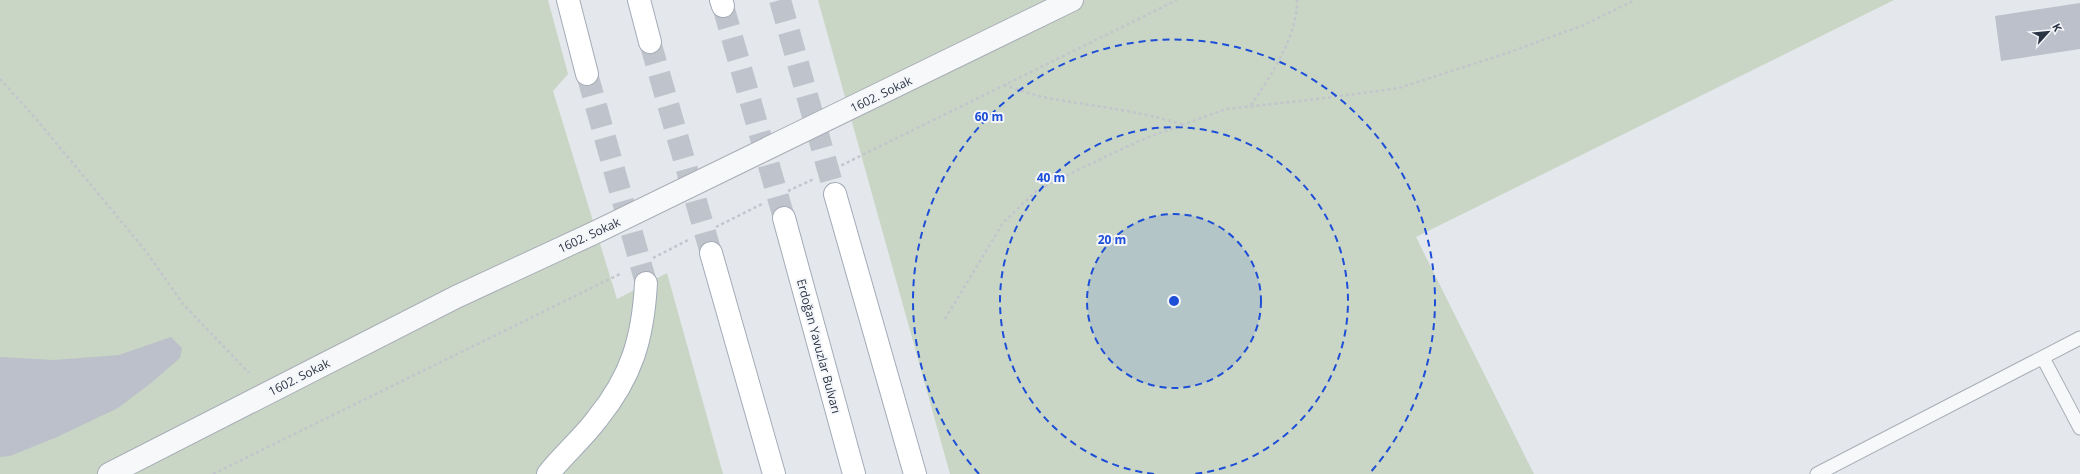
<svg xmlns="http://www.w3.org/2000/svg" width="2080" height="474" font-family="'Open Sans',sans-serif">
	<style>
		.green { fill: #c9d6c5 }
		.building { fill: #bbc0ca }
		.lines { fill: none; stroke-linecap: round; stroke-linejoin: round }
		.primary-tunnel { stroke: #bfc3cb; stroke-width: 22; stroke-dasharray: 22 11; stroke-linecap: butt }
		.service-casing { stroke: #a9aeb7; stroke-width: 15 }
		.minor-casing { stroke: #a9aeb7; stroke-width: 24 }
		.primary-casing { stroke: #a3abb8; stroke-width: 24 }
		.path { stroke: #c2c5cb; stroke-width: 2.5; stroke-dasharray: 3 3; stroke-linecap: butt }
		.service { stroke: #f7f8fa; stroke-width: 13 }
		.minor { stroke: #f7f8fa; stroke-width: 22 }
		.primary { stroke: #fff; stroke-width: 22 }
		.ring { fill: none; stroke: #1d4ed8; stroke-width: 2; stroke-dasharray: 7 5 }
		.labels { text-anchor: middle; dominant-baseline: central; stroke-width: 4; stroke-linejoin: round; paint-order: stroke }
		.street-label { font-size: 12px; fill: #2b3445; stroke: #f4f6f9 }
		.centre { fill: #1d4ed8; stroke: #f4f6f9; stroke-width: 2 }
		.ring-label { font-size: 12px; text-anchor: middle; font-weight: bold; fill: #1d4ed8; stroke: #f4f6f9; stroke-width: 4; stroke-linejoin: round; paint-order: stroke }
	</style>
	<rect width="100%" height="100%" fill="#e4e7ec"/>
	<!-- green -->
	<path class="green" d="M0 0H548L568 74 553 91 617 299 667 273 723 474H0Z
		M818 0H1894L1416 237 1534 474H950Z"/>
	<!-- building -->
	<path class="building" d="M2080 3V49L2001 61 1995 16Z
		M171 337 182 348 180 358 151 383 118 408 57 437 10 456 0 457V357L54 360 119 355Z"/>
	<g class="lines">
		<!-- primary-tunnel -->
		<path class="primary-tunnel" d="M780 0 835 194
			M723 6 784 218
			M650 42 711 253
			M587 74 646 283"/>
		<defs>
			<path id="service" d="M2043 358 2080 428
				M1817 474 2080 338"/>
			<path id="minor" d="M109 474 456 297 596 232 1072 0"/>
			<path id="primary" d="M568 0 587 74
				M639 0 650 42
				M721 0 723 6
				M835 194 915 474
				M784 218 854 474
				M711 253 774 474
				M548 474C563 455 582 439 597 419 632 376 643 338 646 283"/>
		</defs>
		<!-- service casing -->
		<use href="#service" class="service-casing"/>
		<!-- minor casing -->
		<use href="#minor" class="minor-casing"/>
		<!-- primary casing -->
		<use href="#primary" class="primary-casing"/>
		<!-- path -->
		<path class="path" d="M0 79 37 120 145 250 183 304 249 373
			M1004 85C1020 90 1037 97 1054 99 1098 107 1141 111 1184 125
			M1251 105C1271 75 1297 38 1297 0
			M836 168 1177 0
			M788 191 814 179
			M716 227 762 204
			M653 258 688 240
			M945 319 1003 223 1036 191 1086 166 1141 140 1226 109 1318 99 1399 88 1507 53 1584 25 1635 0
			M213 474 622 273"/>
		<!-- service -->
		<use href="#service" class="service"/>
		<!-- minor -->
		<use href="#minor" class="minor"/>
		<!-- primary -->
		<use href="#primary" class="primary"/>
	</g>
	<!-- distance rings -->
	<circle cx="1174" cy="301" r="87" fill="#1d4ed8" fill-opacity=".12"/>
	<g class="ring">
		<circle cx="1174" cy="301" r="87"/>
		<path d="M1154 474A174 174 0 1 1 1194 474"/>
		<path d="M979 474A261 261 0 1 1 1369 474"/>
	</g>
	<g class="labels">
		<!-- street labels -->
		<g class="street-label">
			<text transform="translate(881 94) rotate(-26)">1602. Sokak</text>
			<text transform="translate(589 235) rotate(-25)">1602. Sokak</text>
			<text transform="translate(819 346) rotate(75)">Erdoğan Yavuzlar Bulvarı</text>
			<text transform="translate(299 377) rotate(-27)">1602. Sokak</text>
		</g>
	</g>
	<circle cx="1174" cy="301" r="6" class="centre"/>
	<g class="ring-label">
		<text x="989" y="121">60 m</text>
		<text x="1051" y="182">40 m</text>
		<text x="1112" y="244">20 m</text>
	</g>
	<!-- north arrow -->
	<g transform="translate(2048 32) rotate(63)" stroke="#f4f6f9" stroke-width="3" paint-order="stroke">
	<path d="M0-3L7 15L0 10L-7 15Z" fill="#2b3445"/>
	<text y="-6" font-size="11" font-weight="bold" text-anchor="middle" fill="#2b3445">K</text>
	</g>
</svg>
